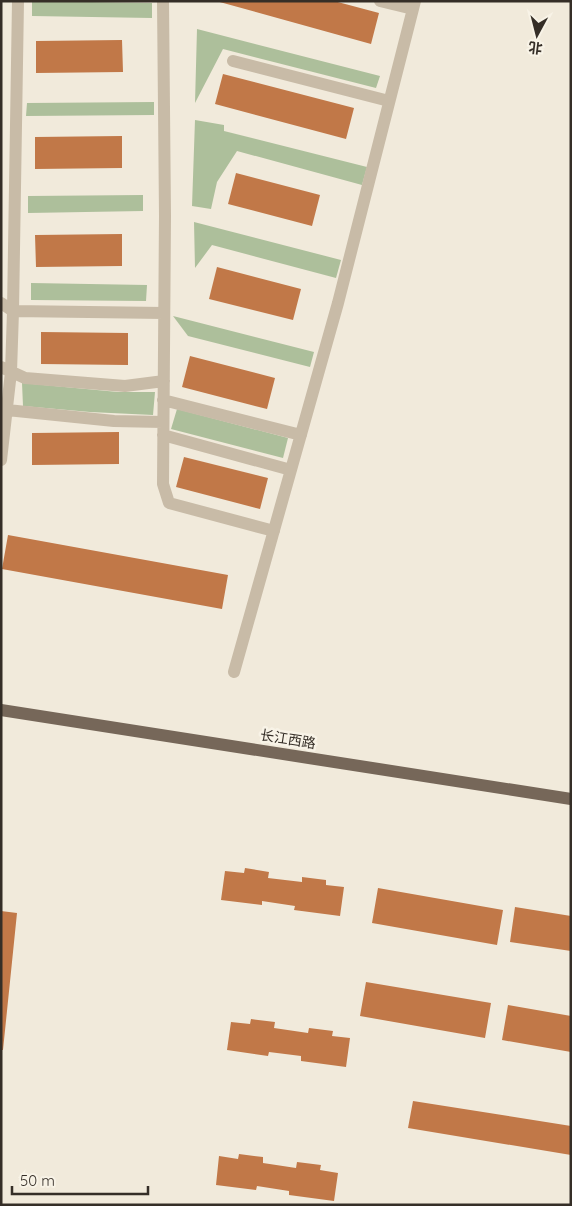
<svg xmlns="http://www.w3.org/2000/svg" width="572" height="1206" font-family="Quicksand,'Noto Sans SC',sans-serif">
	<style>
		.green { fill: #adbf9b }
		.building { fill: #c17848 }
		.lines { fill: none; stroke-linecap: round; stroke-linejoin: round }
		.minor { stroke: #c8bba7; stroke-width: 12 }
		.major { stroke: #766759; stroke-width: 12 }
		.labels { text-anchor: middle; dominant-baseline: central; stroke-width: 5; stroke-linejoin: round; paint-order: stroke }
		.street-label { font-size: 14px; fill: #352e27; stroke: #f8f3e7 }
	</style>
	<rect width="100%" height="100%" fill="#f1eadb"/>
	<!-- green -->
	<path class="green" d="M32 1 152 3V18L32 16Z
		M197 29 380 76 376 88 223 49 195 103Z
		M154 102V115L26 116 27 103Z
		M195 120 224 125V131L367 167 362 185 237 151 217 182 211 209 192 206Z
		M143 195V211L28 213V196Z
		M194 222 341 260 336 278 212 245 195 268Z
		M31 283 147 285 146 301 31 300Z
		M173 316 314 352 310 367 188 336Z
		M22 383 118 392H155L153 415 90 412 23 406Z
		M177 409 288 438 283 458 171 429Z"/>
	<!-- building -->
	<path class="building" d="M216 1H334L379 13 371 44Z
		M122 40 123 72 36 73V41Z
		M223 74 354 108 346 139 215 104Z
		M122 136V168L35 169V137Z
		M236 173 320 195 312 226 228 204Z
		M122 234V266L36 267 35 235Z
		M217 267 301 289 293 320 209 299Z
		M41 332 128 333V365L41 364Z
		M190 356 275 378 267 409 182 387Z
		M119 432V464L32 465V433Z
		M184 457 268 478 260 509 176 487Z
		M8 535 228 575 222 609 2 569Z
		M245 868 269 872 268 878 302 882V877L326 880V885L344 887 340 916 294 910 295 906 262 901V905L221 900 225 871 244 873Z
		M378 888 503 910 497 945 372 923Z
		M515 907 571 916V951L510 942Z
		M1 911 17 913 3 1050H1Z
		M366 982 491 1003 485 1038 360 1016Z
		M508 1005 571 1016V1052L502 1040Z
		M251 1019 275 1022 274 1028 308 1033 309 1028 333 1031 332 1036 350 1038 346 1067 301 1061V1056L269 1052 268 1056 227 1050 231 1022 250 1024Z
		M413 1101 571 1126V1155L408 1128Z
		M239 1154 263 1157V1163L296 1168 297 1162 321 1165 320 1170 338 1173 334 1201 289 1195V1191L257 1186 256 1190 216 1185 219 1156 238 1159Z"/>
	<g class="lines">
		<!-- minor -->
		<path class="minor" d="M163 1 165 216 163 484 169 503 274 531
			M380 1 413 9
			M233 61 389 101
			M1 303 13 311 18 1
			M1 367 25 378 125 386 164 381
			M163 400 301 435
			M7 410 114 421 163 422
			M163 435 291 470
			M1 460 11 372 13 311 164 313
			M234 672 338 303 415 1"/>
		<!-- major -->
		<path class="major" d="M1 710 571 799"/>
	</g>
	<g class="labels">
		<!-- street labels -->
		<g class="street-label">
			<text transform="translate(288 739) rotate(9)">长江西路</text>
		</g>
	</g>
	<!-- border -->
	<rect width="572" height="1206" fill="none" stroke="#352e27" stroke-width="5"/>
	<!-- north arrow -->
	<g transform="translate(537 35) rotate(187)" stroke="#f8f3e7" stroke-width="4" paint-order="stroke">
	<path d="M0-4L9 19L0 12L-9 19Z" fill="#352e27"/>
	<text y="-8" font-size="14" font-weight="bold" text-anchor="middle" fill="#352e27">北</text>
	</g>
	<!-- scale -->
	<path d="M12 1186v8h136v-8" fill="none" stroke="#352e27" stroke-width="2.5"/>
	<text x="20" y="1186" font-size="15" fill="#352e27" stroke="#f8f3e7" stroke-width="4" paint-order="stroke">50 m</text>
</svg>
